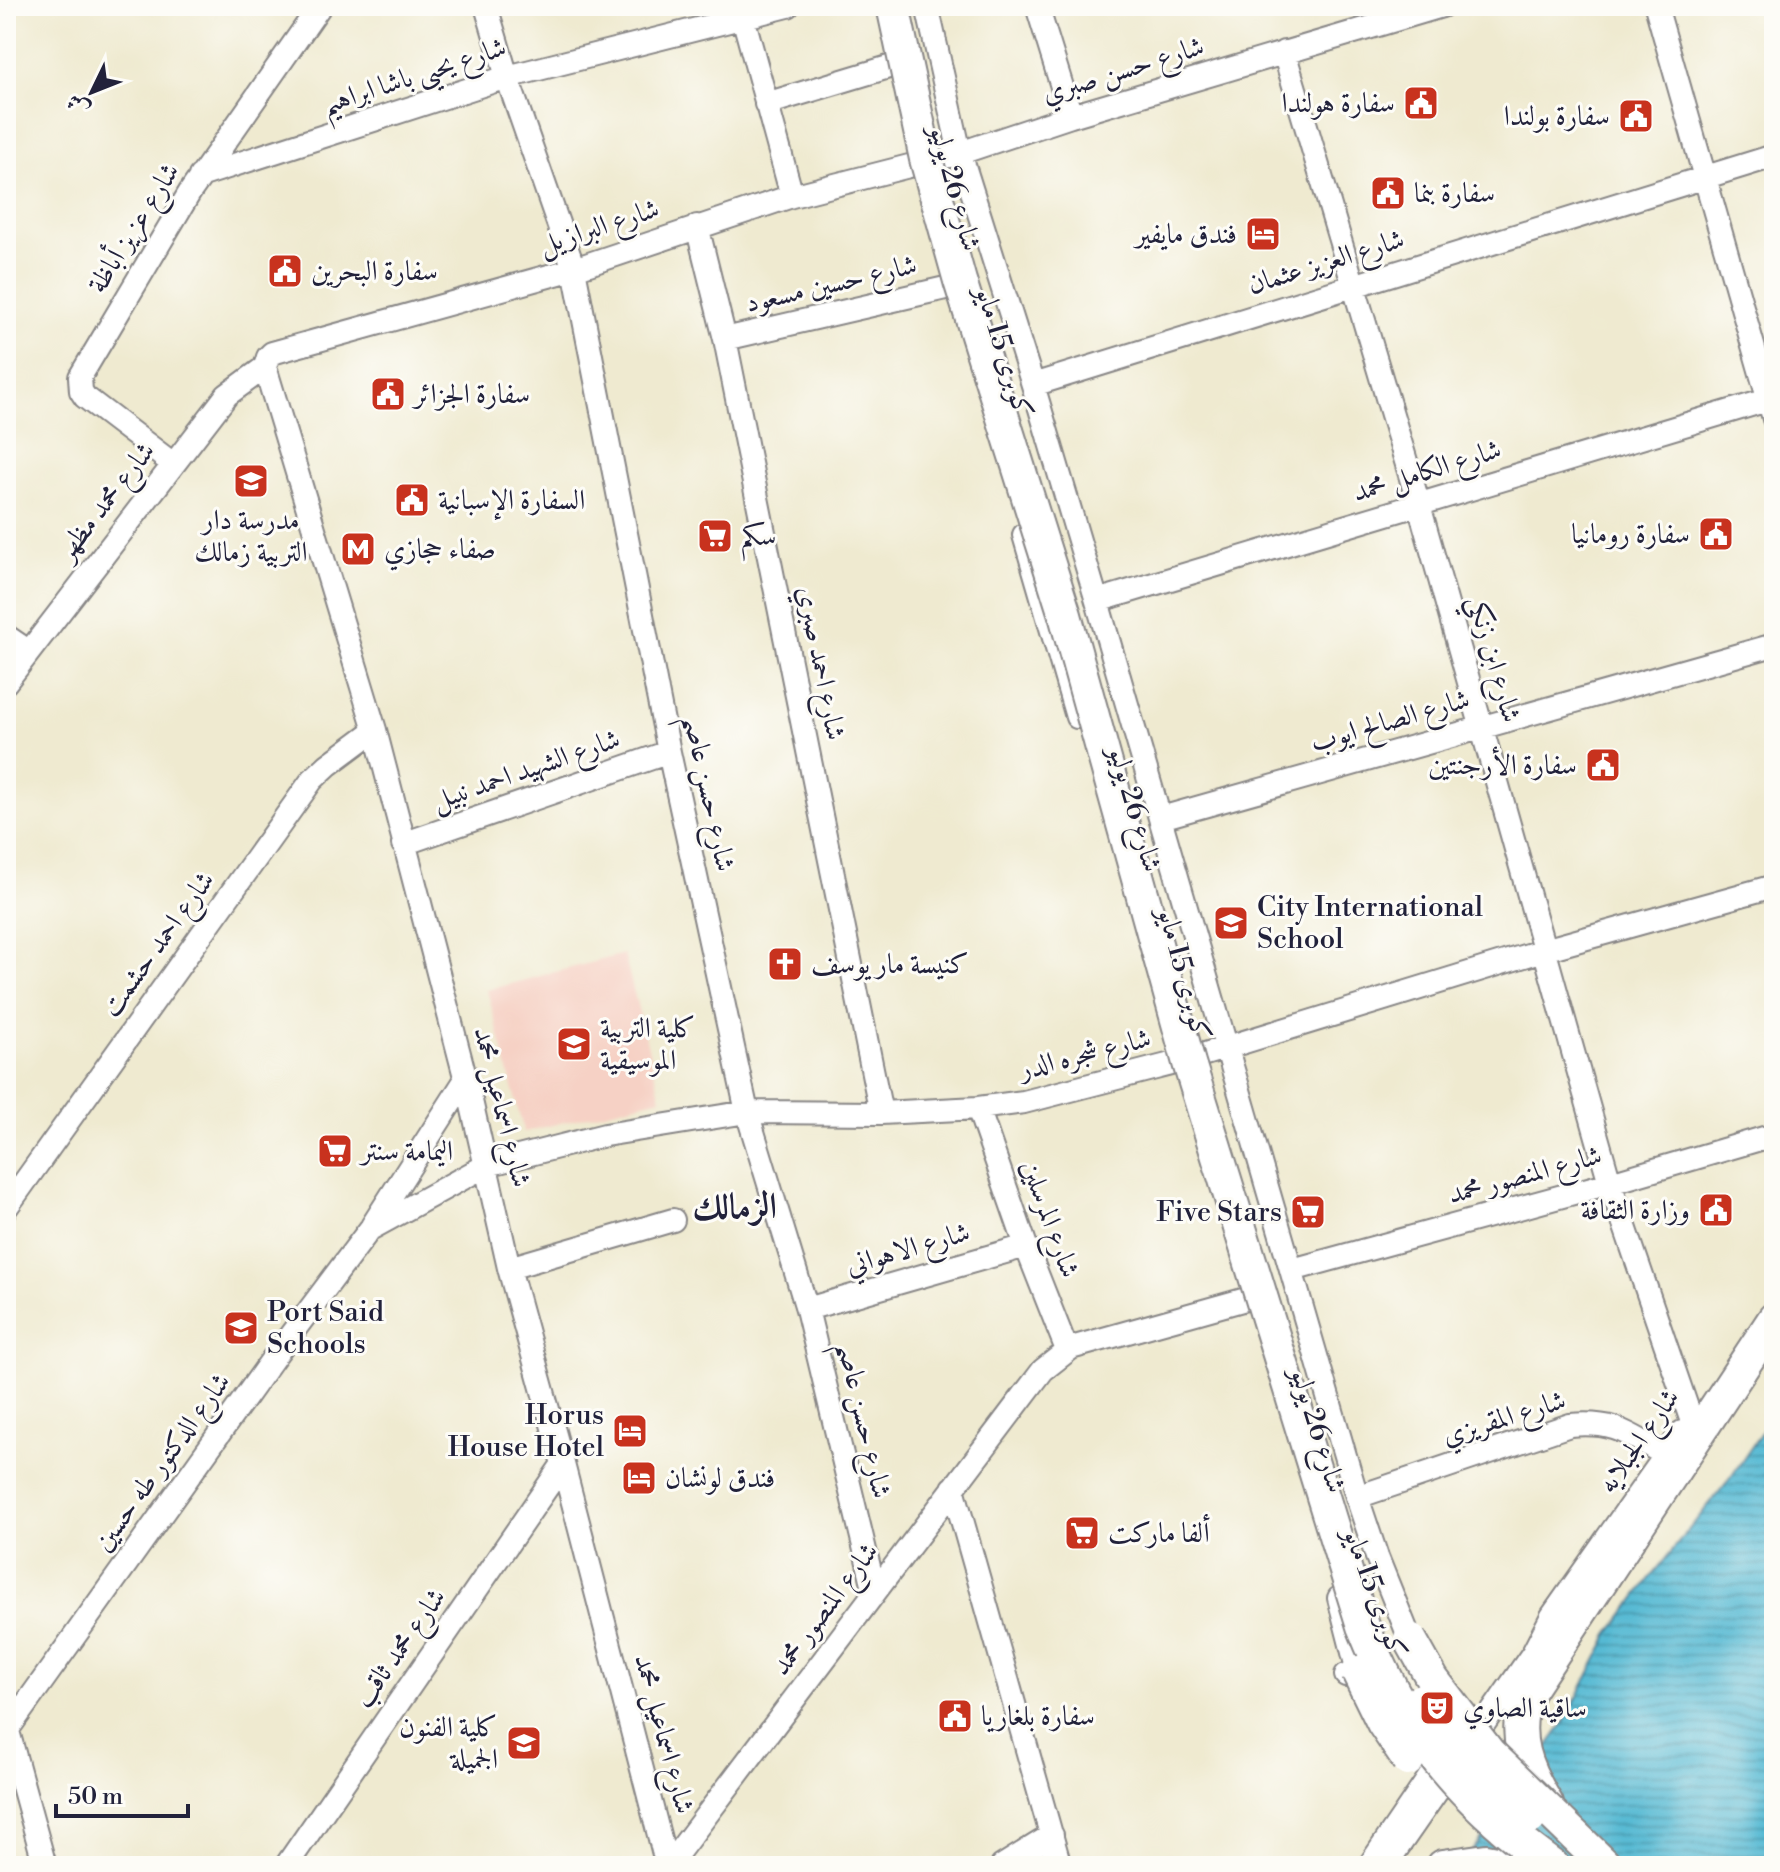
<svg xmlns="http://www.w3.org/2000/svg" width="1780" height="1872" font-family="'Libre Bodoni',Amiri,serif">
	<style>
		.built { fill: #f6d1c5 }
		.water { fill: url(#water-rules); stroke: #3b6e87; stroke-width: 2 }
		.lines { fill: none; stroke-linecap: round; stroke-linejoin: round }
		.minor-casing { stroke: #888686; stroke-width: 26 }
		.highway-casing { stroke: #888686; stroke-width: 36 }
		.minor { stroke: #fff; stroke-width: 22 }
		.highway { stroke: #fff; stroke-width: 32 }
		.highway-bridge-casing { stroke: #888686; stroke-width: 36; stroke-linecap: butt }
		.highway-bridge { stroke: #fff; stroke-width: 32 }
		.labels { text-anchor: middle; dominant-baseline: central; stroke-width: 6; stroke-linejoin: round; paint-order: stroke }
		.street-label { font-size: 28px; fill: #22223b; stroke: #fdfcf7 }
		.poi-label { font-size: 28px; fill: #22223b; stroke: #fdfcf7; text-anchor: start }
		.district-label { font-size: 36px; font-weight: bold; fill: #22223b; stroke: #fdfcf7 }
	</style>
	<defs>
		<pattern id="water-rules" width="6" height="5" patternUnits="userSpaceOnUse" patternTransform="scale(2)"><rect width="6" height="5" fill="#54b9d3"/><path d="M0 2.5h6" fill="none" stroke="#4596ac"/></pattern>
	</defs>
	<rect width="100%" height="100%" fill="#fdfcf7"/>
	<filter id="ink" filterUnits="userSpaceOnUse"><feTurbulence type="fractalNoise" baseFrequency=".0125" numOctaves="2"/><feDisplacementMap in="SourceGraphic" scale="16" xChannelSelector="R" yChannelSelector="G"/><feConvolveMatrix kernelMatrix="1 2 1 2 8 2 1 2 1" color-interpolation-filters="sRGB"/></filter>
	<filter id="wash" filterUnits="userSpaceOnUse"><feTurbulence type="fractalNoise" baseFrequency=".006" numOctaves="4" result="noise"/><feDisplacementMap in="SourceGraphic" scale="32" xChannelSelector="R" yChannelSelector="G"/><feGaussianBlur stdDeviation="1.8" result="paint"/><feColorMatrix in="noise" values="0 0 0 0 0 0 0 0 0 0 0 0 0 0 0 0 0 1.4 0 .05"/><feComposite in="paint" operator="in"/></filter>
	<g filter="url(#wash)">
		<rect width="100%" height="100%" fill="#efead0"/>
		<!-- built -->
		<path class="built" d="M624 954 661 1098 524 1132 487 990Z"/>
		<!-- water -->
		<path class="water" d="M1774 1414V1866H1462L1564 1723 1609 1635 1651 1577 1731 1477Z"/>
	</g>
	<g filter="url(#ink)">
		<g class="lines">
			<defs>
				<path id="minor" d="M486 6 507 77 574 269 669 752 747 1112 807 1309 875 1592
					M740 6 792 196
					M927 6 960 153 1033 385 1097 601 1357 1497 1377 1557 1410 1639
					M1037 6 1071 116
					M1656 6 1774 419
					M1284 52 1419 505 1610 1183 1691 1419
					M766 104 892 66
					M200 176 507 77 788 6
					M697 226 725 339 881 1113
					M725 339 950 287
					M265 367 375 730 469 1092 509 1268 563 1464 667 1866
					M1033 385 1774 156
					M173 464 85 397 81 391 80 377 190 192 320 6
					M1024 535 1077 717
					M1097 601 1774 398
					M6 636 28 651
					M6 682 227 395 265 367 268 357 272 353 574 269 792 196 960 153 1071 116 1442 6
					M1161 818 1774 645
					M403 844 669 752
					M978 1108 1026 1246 1067 1350
					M6 1208 312 780 328 765 375 730
					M372 1226 466 1079
					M509 1268 673 1220
					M1292 1270 1610 1183 1774 1135
					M807 1309 1026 1246
					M953 1488 1060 1866
					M1357 1497 1570 1425C1615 1421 1627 1433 1665 1455
					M1339 1598 1358 1672 1346 1675
					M6 1724 45 1866
					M6 1732 274 1357 370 1229 487 1165 605 1135 747 1112 881 1113 978 1108 1024 1102 1179 1062 1544 950 1774 886
					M286 1866 563 1464
					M668 1866 1043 1370 1071 1348 1246 1299
					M1002 1866 1052 1835
					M1369 1866 1437 1766
					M1385 1866 1533 1653 1552 1616 1682 1432"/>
				<path id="highway" d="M1547 1804C1525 1768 1512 1737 1526 1695L1774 1319
					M1520 1841 1553 1866
					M1443 1866 1486 1860 1518 1866"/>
			</defs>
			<!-- minor casing -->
			<use href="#minor" class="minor-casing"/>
			<!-- highway casing -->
			<use href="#highway" class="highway-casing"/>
			<!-- minor -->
			<use href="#minor" class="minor"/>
			<!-- highway -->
			<use href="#highway" class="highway"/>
			<defs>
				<path id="highway-bridge" d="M893 6 926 159 960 281 1065 615 1189 1063 1363 1626C1400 1718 1442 1779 1520 1841
					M1410 1639 1433 1680 1489 1753 1606 1866
					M1358 1672 1383 1723 1408 1760
					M1421 1700C1450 1746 1488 1783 1530 1818"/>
			</defs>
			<!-- highway-bridge casing -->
			<use href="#highway-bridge" class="highway-bridge-casing"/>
			<!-- highway-bridge -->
			<use href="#highway-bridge" class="highway-bridge"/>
		</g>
	</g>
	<!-- icons -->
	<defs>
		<symbol id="civic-square" viewBox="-11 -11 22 22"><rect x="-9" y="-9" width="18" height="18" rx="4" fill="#c8321e" stroke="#fdfcf7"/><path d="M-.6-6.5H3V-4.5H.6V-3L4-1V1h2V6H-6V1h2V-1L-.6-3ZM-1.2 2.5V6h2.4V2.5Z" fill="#fff"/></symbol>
		<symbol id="hotel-square" viewBox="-11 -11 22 22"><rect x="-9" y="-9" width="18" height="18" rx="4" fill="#c8321e" stroke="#fdfcf7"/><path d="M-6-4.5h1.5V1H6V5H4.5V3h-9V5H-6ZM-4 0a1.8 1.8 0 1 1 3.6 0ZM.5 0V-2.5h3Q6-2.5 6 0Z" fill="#fff"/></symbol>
		<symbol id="school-square" viewBox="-11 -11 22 22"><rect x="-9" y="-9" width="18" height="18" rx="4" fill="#c8321e" stroke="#fdfcf7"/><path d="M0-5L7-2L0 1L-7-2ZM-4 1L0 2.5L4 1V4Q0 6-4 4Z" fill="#fff"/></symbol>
		<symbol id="supermarket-square" viewBox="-11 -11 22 22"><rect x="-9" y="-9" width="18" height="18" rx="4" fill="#c8321e" stroke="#fdfcf7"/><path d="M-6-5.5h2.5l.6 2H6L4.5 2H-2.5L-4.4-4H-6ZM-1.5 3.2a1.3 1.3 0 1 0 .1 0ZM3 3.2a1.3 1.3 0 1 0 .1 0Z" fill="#fff"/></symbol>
		<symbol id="metro-square" viewBox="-11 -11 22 22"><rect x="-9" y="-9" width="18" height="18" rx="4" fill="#c8321e" stroke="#fdfcf7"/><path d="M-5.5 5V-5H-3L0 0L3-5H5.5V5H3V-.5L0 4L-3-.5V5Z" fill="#fff"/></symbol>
		<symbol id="church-square" viewBox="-11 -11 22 22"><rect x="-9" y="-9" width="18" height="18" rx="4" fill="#c8321e" stroke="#fdfcf7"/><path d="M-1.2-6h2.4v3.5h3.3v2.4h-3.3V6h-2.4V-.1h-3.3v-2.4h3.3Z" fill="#fff"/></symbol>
		<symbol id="university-square" viewBox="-11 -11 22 22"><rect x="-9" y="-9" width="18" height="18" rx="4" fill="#c8321e" stroke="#fdfcf7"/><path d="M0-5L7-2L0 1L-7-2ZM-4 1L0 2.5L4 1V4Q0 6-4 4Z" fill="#fff"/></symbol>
		<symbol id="theatre-square" viewBox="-11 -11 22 22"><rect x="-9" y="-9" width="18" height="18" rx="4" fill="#c8321e" stroke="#fdfcf7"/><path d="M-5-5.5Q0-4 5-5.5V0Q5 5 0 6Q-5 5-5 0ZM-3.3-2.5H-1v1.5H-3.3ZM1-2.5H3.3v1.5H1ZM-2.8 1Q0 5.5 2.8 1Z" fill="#fff"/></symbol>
	</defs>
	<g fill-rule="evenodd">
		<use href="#civic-square" x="1401" y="83" width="40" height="40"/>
		<use href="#civic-square" x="1616" y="96" width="40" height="40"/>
		<use href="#civic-square" x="1368" y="173" width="40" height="40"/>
		<use href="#hotel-square" x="1243" y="214" width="40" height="40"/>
		<use href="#civic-square" x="265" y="251" width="40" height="40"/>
		<use href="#civic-square" x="368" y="374" width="40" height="40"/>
		<use href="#school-square" x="231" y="461" width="40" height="40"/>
		<use href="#civic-square" x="392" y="480" width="40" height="40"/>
		<use href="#civic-square" x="1696" y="514" width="40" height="40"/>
		<use href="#supermarket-square" x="695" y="516" width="40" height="40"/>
		<use href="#metro-square" x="338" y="529" width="40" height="40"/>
		<use href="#civic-square" x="1583" y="745" width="40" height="40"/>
		<use href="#school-square" x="1211" y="903" width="40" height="40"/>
		<use href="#church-square" x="765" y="944" width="40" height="40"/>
		<use href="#university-square" x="554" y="1024" width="40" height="40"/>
		<use href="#supermarket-square" x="315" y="1131" width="40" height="40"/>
		<use href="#civic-square" x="1696" y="1190" width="40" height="40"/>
		<use href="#supermarket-square" x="1288" y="1192" width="40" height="40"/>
		<use href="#school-square" x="221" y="1308" width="40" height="40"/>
		<use href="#hotel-square" x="610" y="1411" width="40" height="40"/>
		<use href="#hotel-square" x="619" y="1458" width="40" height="40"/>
		<use href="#supermarket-square" x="1062" y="1513" width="40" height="40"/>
		<use href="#theatre-square" x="1417" y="1688" width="40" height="40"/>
		<use href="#civic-square" x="935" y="1696" width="40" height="40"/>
		<use href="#university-square" x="504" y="1723" width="40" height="40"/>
	</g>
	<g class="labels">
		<!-- street labels -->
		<g class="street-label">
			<text transform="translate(1123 70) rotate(-17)">شارع حسن صبري</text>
			<text transform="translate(414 76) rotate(-18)">شارع يحيى باشا ابراهيم</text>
			<text transform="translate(955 188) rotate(75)">شارع 26 يوليو</text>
			<text transform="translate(599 227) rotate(-18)">شارع البرازيل</text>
			<text transform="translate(134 228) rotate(-58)">شارع عزيز أباظة</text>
			<text transform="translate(1326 262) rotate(-17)">شارع العزيز عثمان</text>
			<text transform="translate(831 284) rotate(-13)">شارع حسين مسعود</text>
			<text transform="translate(1004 352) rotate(73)">كوبرى 15 مايو</text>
			<text transform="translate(1427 471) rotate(-17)">شارع الكامل محمد</text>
			<text transform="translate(106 501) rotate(-52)">شارع محمد مظهر</text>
			<text transform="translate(1494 659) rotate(74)">شارع ابن زنكي</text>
			<text transform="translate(821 663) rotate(79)">شارع احمد صبري</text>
			<text transform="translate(1390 721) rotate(-16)">شارع الصالح ايوب</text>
			<text transform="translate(526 770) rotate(-19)">شارع الشهيد احمد نبيل</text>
			<text transform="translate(709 793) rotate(78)">شارع حسن عاصم</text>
			<text transform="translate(1135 809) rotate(74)">شارع 26 يوليو</text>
			<text transform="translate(158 944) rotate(-54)">شارع احمد حشمت</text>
			<text transform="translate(1184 974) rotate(75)">كوبرى 15 مايو</text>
			<text transform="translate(1085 1054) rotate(-14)">شارع شجره الدر</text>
			<text transform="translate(502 1107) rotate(76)">شارع اسماعيل محمد</text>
			<text transform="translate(1525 1175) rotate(-15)">شارع المنصور محمد</text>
			<text transform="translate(1050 1219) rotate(70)">شارع المرسلين</text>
			<text transform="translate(908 1249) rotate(-16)">شارع الاهواني</text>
			<text transform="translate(1504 1418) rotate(-17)">شارع المقريزي</text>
			<text transform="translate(864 1420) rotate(77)">شارع حسن عاصم</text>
			<text transform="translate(1318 1430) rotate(73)">شارع 26 يوليو</text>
			<text transform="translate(1639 1441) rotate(-55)">شارع الجبلايه</text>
			<text transform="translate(162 1462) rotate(-54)">شارع الدكتور طه حسين</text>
			<text transform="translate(1375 1593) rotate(70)">كوبرى 15 مايو</text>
			<text transform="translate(825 1609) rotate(-53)">شارع المنصور محمد</text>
			<text transform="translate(400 1648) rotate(-55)">شارع محمد ثاقب</text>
			<text transform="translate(664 1734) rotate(75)">شارع اسماعيل محمد</text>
		</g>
		<!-- poi labels -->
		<g class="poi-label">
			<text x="1395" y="103" text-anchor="end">سفارة هولندا</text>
			<text x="1610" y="116" text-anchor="end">سفارة بولندا</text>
			<text x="1414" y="193">سفارة بنما</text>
			<text x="1237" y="234" text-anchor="end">فندق مايفير</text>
			<text x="311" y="271">سفارة البحرين</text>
			<text x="414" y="394">سفارة الجزائر</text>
			<text x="438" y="500">السفارة الإسبانية</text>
			<text x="251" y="520" text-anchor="middle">مدرسة دار<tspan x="251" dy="32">التربية زمالك</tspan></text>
			<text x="1690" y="534" text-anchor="end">سفارة رومانيا</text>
			<text x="741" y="536">سكم</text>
			<text x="384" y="549">صفاء حجازي</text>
			<text x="1577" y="765" text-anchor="end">سفارة الأرجنتين</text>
			<text x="1257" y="907">City International<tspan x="1257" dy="32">School</tspan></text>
			<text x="811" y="964">كنيسة مار يوسف</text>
			<text x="600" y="1028">كلية التربية<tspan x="600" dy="32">الموسيقية</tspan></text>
			<text x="361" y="1151">اليمامة سنتر</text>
			<text x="1690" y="1210" text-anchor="end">وزارة الثقافة</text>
			<text x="1282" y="1212" text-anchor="end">Five Stars</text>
			<text x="267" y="1312">Port Said<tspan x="267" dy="32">Schools</tspan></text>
			<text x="604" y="1415" text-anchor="end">Horus<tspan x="604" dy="32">House Hotel</tspan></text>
			<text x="665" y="1478">فندق لونشان</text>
			<text x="1108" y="1533">ألفا ماركت</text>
			<text x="1463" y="1708">ساقية الصاوي</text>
			<text x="981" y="1716">سفارة بلغاريا</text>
			<text x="498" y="1727" text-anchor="end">كلية الفنون<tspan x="498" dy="32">الجميلة</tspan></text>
		</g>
		<!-- district labels -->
		<g class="district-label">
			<text x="735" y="1207">الزمالك</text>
		</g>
	</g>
	<!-- margin -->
	<rect width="1780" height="1872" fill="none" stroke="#fdfcf7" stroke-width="32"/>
	<!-- north arrow -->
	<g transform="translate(92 92) rotate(227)" stroke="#fdfcf7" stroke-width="6" paint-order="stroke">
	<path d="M0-6L14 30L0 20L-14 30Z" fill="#22223b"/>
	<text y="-12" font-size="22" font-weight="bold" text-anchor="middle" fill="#22223b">ش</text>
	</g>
	<!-- scale -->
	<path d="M56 1804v12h132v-12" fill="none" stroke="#22223b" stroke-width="4"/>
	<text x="68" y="1804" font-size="24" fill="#22223b" stroke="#fdfcf7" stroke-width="6" paint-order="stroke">50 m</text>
</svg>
